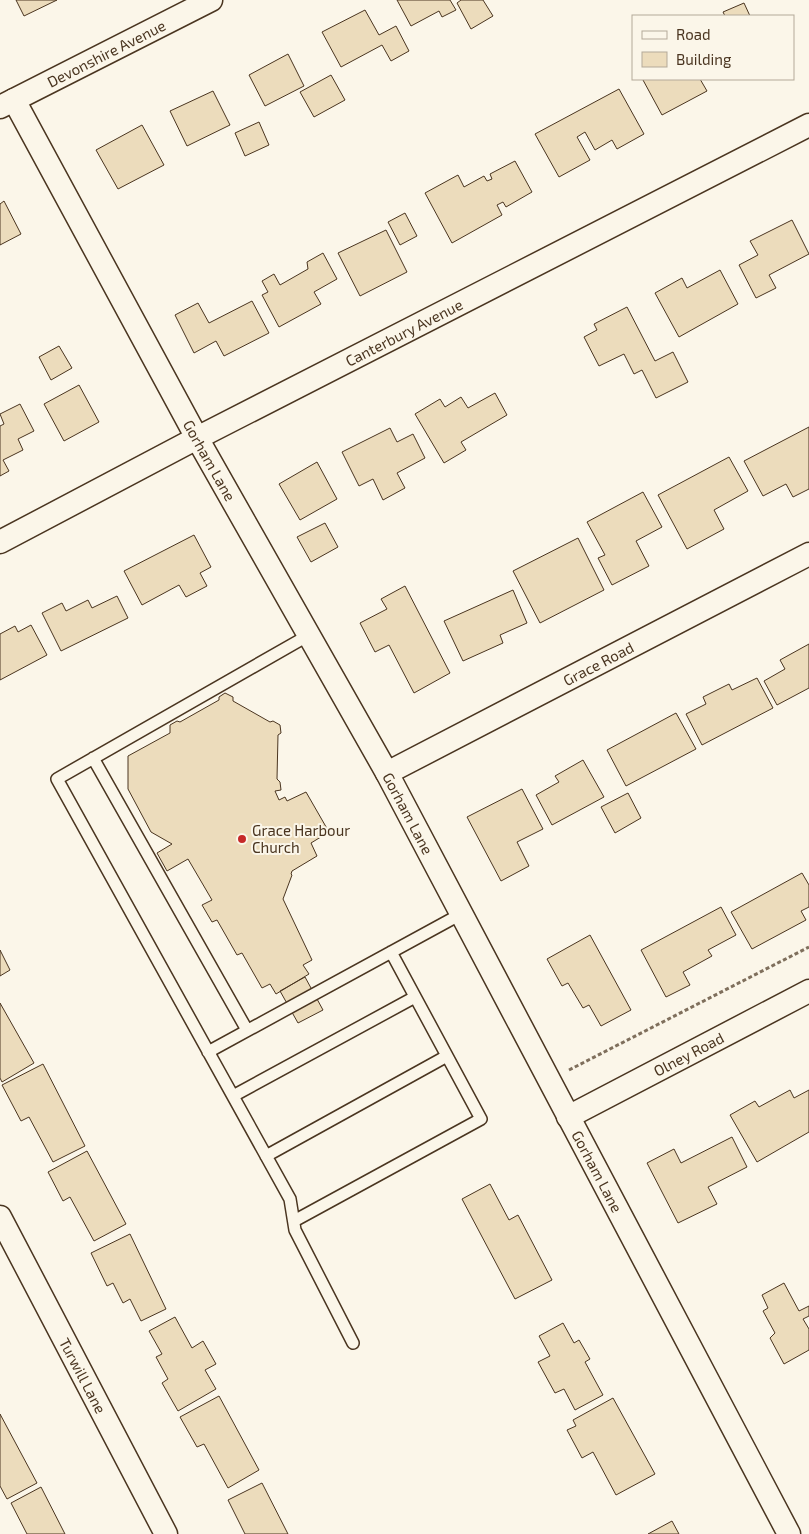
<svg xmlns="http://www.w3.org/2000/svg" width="809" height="1534" font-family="'Exo 2',sans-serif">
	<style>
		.building { fill: #ecdcbc; stroke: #4a3520 }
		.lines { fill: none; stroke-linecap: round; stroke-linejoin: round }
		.service-casing { stroke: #4a3520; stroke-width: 14 }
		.minor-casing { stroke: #4a3520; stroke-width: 25 }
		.path { stroke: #7f6f5c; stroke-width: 3; stroke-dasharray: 4 2.5; stroke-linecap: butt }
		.service { stroke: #fbf6e9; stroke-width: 11 }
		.minor { stroke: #fbf6e9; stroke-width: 22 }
		.poi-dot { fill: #c62828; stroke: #fbf6e9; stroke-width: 2 }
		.labels { text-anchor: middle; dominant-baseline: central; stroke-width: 4; stroke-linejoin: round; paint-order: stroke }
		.street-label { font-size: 15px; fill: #4a3520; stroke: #fbf6e9 }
		.poi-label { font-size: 15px; fill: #4a3520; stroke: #fbf6e9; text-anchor: start }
	</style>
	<rect width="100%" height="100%" fill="#fbf6e9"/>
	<!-- building -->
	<path class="building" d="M16 0H57L24 16Z
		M397 0H450L456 10 442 17 439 11 411 26Z
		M461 0H483L493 16 471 29 457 3Z
		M744 3 750 16H725L723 12Z
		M365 10 379 35 396 26 409 51 391 61 382 45 341 67 322 32Z
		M288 54 304 86 265 106 249 75Z
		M331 75 345 100 314 117 300 92Z
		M646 79H700L707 91 662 115 643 80Z
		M619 89 644 134 617 149 612 140 595 150 585 132 577 137 590 160 559 177 535 134Z
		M213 91 230 125 187 146 170 111Z
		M259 122 269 145 245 156 235 133Z
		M142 125 164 165 118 189 96 150Z
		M515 161 532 192 506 207 503 202 497 205 502 215 452 243 425 193 458 175 464 187 484 176 487 181 492 179 490 174Z
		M4 201 21 234 0 245V204Z
		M405 213 417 236 400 245 388 222Z
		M792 220 809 254 769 275 776 288 756 298 739 265 758 255 750 241Z
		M386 230 407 272 360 296 338 253Z
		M323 253 337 279 314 292 321 304 279 327 262 295 268 292 262 281 274 274 280 285 308 269 307 262Z
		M720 270 738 304 679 337 655 293 682 278 687 288Z
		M252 301 269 333 224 356 216 341 194 353 175 315 198 303 209 323Z
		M627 307 655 361 673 352 688 382 656 398 642 370 634 374 624 354 599 366 584 337 597 330 594 324Z
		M59 346 72 368 51 380 39 357Z
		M79 385 99 422 64 441 44 404Z
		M495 393 507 415 461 442 466 450 444 463 415 414 440 399 445 407 461 397 468 408Z
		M20 404 34 431 18 439 23 450 3 460 9 471 0 476V426L4 424 0 414Z
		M809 427V489L793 497 786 484 763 496 744 461Z
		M390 428 397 442 413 434 425 458 397 473 405 488 383 500 373 479 359 486 342 452Z
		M729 457 748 491 714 510 724 529 687 549 658 495Z
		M317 462 337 499 300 520 279 484Z
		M643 492 662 527 636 541 649 566 612 585 598 558 605 555 587 522Z
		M325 523 338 547 311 562 297 537Z
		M194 535 211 567 200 573 207 586 186 597 179 585 142 605 124 571Z
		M578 538 604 590 540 623 513 571Z
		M405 586 450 673 414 693 389 645 375 652 360 623 387 609 381 599Z
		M513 590 527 623 500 635 503 643 463 661 444 621Z
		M117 596 128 618 61 651 42 613 62 603 66 611 88 600 92 608Z
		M31 625 47 655 0 680V634L15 626 18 632Z
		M809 644V688L777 705 764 681 785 669 780 660Z
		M757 678 773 708 702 745 686 714 706 704 703 697 729 684 732 690Z
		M225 693 233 697V701L270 722 273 721 280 725 281 733 278 735 277 779 280 782 281 790 275 791 279 800 285 797 287 801 306 792 329 832 311 843 317 856 292 871 291 874 292 875 283 899 312 960 303 965 309 974 276 994 270 984 262 988 242 953 237 955 217 920 212 922 202 905 212 900 188 859 167 871 157 853 172 844 151 832 128 789V756L170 733V725L177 721 180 722 219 700V697Z
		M676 713 696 749 626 786 607 750Z
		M583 760 604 797 552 825 536 795 559 782 555 776Z
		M522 789 543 829 517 842 529 866 501 881 467 817Z
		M628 793 641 818 615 833 601 807Z
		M802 873 809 885V907L801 911 806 920 752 949 731 912Z
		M721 907 736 935 708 950 712 956 683 972 690 985 666 997 641 950Z
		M590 935 631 1010 601 1026 589 1005 583 1008 568 983 562 986 547 959Z
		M0 950 10 970 0 976Z
		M305 977 323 1010 298 1023 280 991Z
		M0 1003 34 1063 2 1082 0 1078Z
		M43 1064 85 1146 53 1162 29 1117 21 1121 2 1085Z
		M790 1090 794 1098 809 1090V1132L757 1162 730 1115 755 1101 759 1107Z
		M732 1137 747 1167 708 1187 717 1204 678 1223 647 1163 674 1149 681 1163Z
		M87 1151 126 1224 94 1241 70 1197 63 1201 48 1172Z
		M490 1184 509 1220 518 1215 552 1280 515 1299 462 1199Z
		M130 1234 166 1309 141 1321 130 1299 123 1303 113 1283 107 1286 91 1253Z
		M784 1283 799 1311 809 1306V1316L803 1319 809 1329V1350L784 1364 770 1338 775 1333 763 1311 768 1308 762 1295Z
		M175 1317 192 1348 203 1341 216 1364 205 1370 216 1389 178 1411 162 1383 168 1379 156 1357 162 1354 149 1331Z
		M563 1323 574 1343 579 1340 590 1359 585 1362 603 1395 575 1410 564 1389 555 1393 538 1362 550 1356 539 1336Z
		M219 1396 259 1470 228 1488 204 1444 197 1447 180 1417Z
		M613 1398 655 1474 616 1495 593 1452 582 1458 567 1430 576 1426 573 1420Z
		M0 1414 37 1483 7 1499 0 1486Z
		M262 1483 288 1534H245L228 1500Z
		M41 1487 65 1534H27L11 1503Z
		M672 1521 679 1534H648Z"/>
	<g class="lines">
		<defs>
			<path id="service" d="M309 635 57 779 290 1199 295 1230 353 1343
				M93 758 247 1030
				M208 1052 461 914
				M233 1096 415 997
				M266 1156 447 1056
				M294 1221 481 1119 391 952"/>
			<g id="minor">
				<path id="s1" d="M14 100 197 438 387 773 789 1534"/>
				<path id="s2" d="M0 107 211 0"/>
				<path id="s3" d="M0 542 197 438 809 125"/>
				<path id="s4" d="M387 773 809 554"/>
				<path id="s5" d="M568 1117 809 991"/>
				<path id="s6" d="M0 1217 166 1534"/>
			</g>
		</defs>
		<!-- service casing -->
		<use href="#service" class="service-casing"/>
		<!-- minor casing -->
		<use href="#minor" class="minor-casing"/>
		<!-- path -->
		<path class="path" d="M569 1070 809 947"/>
		<!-- service -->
		<use href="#service" class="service"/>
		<!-- minor -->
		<use href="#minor" class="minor"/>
	</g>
	<!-- markers -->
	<circle class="poi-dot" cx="242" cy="839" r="5"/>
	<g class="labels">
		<!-- street labels -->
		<g class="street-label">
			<text stroke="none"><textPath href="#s2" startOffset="119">Devonshire Avenue</textPath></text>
			<text stroke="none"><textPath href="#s3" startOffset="455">Canterbury Avenue</textPath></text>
			<text stroke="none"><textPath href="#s1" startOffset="410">Gorham Lane</textPath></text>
			<text stroke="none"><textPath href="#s4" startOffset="238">Grace Road</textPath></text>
			<text stroke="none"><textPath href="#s1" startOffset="815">Gorham Lane</textPath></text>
			<text stroke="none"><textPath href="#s5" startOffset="136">Olney Road</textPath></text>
			<text stroke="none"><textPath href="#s1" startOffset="1220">Gorham Lane</textPath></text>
			<text stroke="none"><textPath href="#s6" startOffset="179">Turwill Lane</textPath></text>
		</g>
		<!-- poi labels -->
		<g class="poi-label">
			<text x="252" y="830">Grace Harbour<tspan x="252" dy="17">Church</tspan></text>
		</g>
	</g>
	<!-- legend -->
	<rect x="632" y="15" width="162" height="65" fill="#fbf6e9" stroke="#b4a999"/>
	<rect x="642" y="31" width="25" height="8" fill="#fbf6e9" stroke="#b4a999"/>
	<text x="676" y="40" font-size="15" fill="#4a3520">Road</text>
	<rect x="642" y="52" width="25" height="15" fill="#ecdcbc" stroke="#b4a999"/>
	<text x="676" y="65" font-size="15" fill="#4a3520">Building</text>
</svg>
